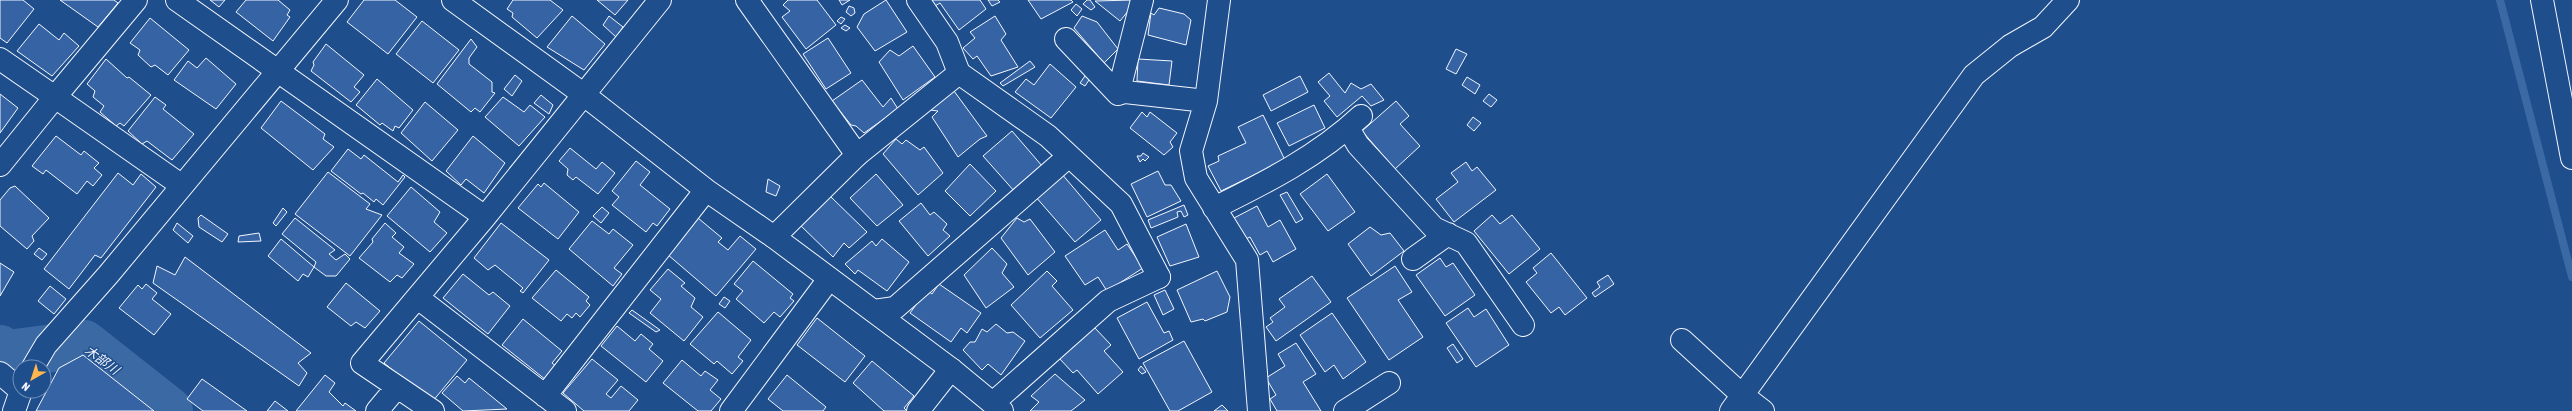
<svg xmlns="http://www.w3.org/2000/svg" width="2572" height="411" font-family="'Asap Condensed','Noto Sans JP',sans-serif">
	<style>
		.lines { fill: none; stroke-linecap: round; stroke-linejoin: round }
		.stream { stroke: #3b69a3; stroke-width: 8 }
		.river { stroke: #3b69a3; stroke-width: 48 }
		.building { fill: #3563a3; stroke: #f2f6ff }
		.street-casing { stroke: #f2f6ff; stroke-width: 24 }
		.secondary-casing { stroke: #f2f6ff; stroke-width: 24 }
		.street { stroke: #1f4e8c; stroke-width: 22 }
		.secondary { stroke: #1f4e8c; stroke-width: 22 }
		.labels { text-anchor: middle; dominant-baseline: central; stroke-width: 3; stroke-linejoin: round; paint-order: stroke }
		.water-label { font-size: 13px; font-style: italic; fill: #f2f6ff; stroke: #1f4e8c }
	</style>
	<rect width="100%" height="100%" fill="#1f4e8c"/>
	<g class="lines">
		<!-- stream -->
		<path class="stream" d="M2500 0 2572 277"/>
		<!-- river -->
		<path class="river" d="M0 349 8 354 84 344 169 411"/>
	</g>
	<!-- building -->
	<path class="building" d="M0 0H23L34 9 7 43 0 38Z
		M60 0H114L118 3 98 27Z
		M210 0H225L219 7Z
		M246 0H278L290 10 287 15 290 17 273 41 236 12Z
		M364 0H395L417 17 388 54 347 22Z
		M513 0H550L563 10 537 38 512 17 513 13 507 9Z
		M597 0H628L615 15Z
		M788 0H817L836 25 806 49 782 17 790 11 783 5Z
		M839 0H850L842 5Z
		M886 0 907 32 875 51 857 27 864 14Z
		M931 0H980L986 9 959 30 940 3 935 6Z
		M988 0H998L1000 2 992 6Z
		M1028 0H1071L1073 2 1041 19Z
		M1087 0H1090L1095 7 1091 10 1083 4Z
		M1133 0V5L1120 21 1095 1Z
		M1076 4 1082 9 1077 16 1071 10Z
		M849 6 854 8 855 13 851 16 846 12Z
		M1159 8 1184 14 1191 20 1186 45 1148 35 1151 13 1154 15Z
		M572 16 605 44 584 70 547 47Z
		M609 16 623 27 616 37 603 25Z
		M995 16 1006 34 1001 40 1018 67 991 76 977 56 973 59 963 48 975 38 970 32Z
		M1082 16 1097 22 1118 49 1104 63 1074 28Z
		M841 17 845 19 841 24 837 21Z
		M150 18 189 50 168 75 155 65 151 67 138 55 140 50 130 43Z
		M422 21 459 50 433 83 396 54Z
		M39 24 59 40 64 33 79 46 52 76 17 51Z
		M845 25 850 28 846 31 841 28Z
		M828 38 851 73 826 89 803 54Z
		M471 39 477 47 469 58V64L492 82V92L495 93 480 112 475 108 471 112 437 84Z
		M326 44 364 75 354 87 360 92 351 102 311 71 314 65 313 62Z
		M913 46 935 77 903 100 879 62 890 50 899 56Z
		M1456 49 1467 54 1456 74 1446 69Z
		M206 58 236 84 216 109 174 80 188 61 197 68Z
		M106 59 127 78 129 77 151 95 124 126 120 123 116 126 100 112 104 106 93 97 95 91 87 84Z
		M1138 59 1172 61 1169 85 1137 81Z
		M1030 61 1035 67 1003 86 1000 83Z
		M1050 64 1076 87 1051 118 1015 92 1026 79 1034 85Z
		M1329 73 1345 93 1351 83 1361 89 1371 84 1384 100 1371 106 1362 96 1337 117 1324 101 1330 96 1318 82Z
		M515 75 522 81 512 96 504 89Z
		M1085 76 1089 80 1085 86 1080 83Z
		M1300 76 1308 92 1271 111 1263 95Z
		M1467 77 1480 85 1475 94 1462 85Z
		M377 79 413 110 399 128 395 126 393 131 382 123 380 125 356 105Z
		M862 80 883 107 891 98 898 109 864 133 856 126 851 125 832 101Z
		M954 91 987 136 980 139 958 157 932 117 938 111 930 110Z
		M0 94 18 108 0 133Z
		M1489 94 1497 100 1491 107 1483 101Z
		M541 95 553 105 549 114 534 103Z
		M155 97 166 105 163 109 194 134 172 160 147 141 142 144 128 131Z
		M503 97 524 112 530 105 545 117 519 146 485 117Z
		M281 101 325 134 323 139 334 147 313 170 261 128Z
		M1396 101 1409 116 1400 124 1420 146 1395 169 1362 131Z
		M425 102 458 130 432 161 401 133Z
		M1314 105 1325 128 1289 146 1277 123Z
		M1142 112 1147 117 1150 112 1177 133 1170 142 1173 147 1164 155 1130 128Z
		M1263 115 1285 160 1221 191 1208 166 1219 161 1218 156 1246 143 1238 127Z
		M1473 117 1481 123 1474 131 1467 125Z
		M1012 131 1043 167 1015 192 983 156Z
		M56 136 81 155 84 151 99 163 94 168 102 175 93 186 87 181 77 194 46 170 43 174 32 166Z
		M473 136 505 163 484 193 466 179 461 185 446 171Z
		M896 139 902 144 906 140 920 150 924 147 943 173 918 195 883 154Z
		M570 148 596 169 602 162 615 173 598 194 576 177 573 180 567 175 568 169 559 161Z
		M348 149 361 159 364 155 398 182 403 175 405 177 383 205 376 199 374 202 363 193 361 194 331 171Z
		M1143 153 1149 157 1145 161 1143 159 1140 162 1137 156H1141Z
		M636 161 650 172 640 185 670 209 657 226 653 223 646 232 612 205 619 197 612 191Z
		M1466 162 1472 171 1477 167 1496 190 1454 222 1436 199 1458 182 1451 173Z
		M970 164 996 191 970 216 945 191Z
		M1158 171 1165 185H1171L1181 201 1147 217 1131 184Z
		M328 172 370 204 366 209 382 215 350 256 295 214Z
		M118 173 133 185 141 174 156 187 101 258 95 255 69 289 44 269Z
		M1061 173 1101 220 1075 242 1035 196Z
		M876 174 903 205 877 226 850 198Z
		M1327 174 1355 212 1328 231 1300 194Z
		M768 179 780 186 776 196 766 192Z
		M544 183 579 212 558 239 518 208 538 184 541 187Z
		M15 186 49 218 32 236 34 241 27 249 0 226V200L10 188Z
		M411 187 440 212 434 222 447 233 430 252 387 216Z
		M1287 192 1303 219 1296 223 1280 195Z
		M830 196 867 232 849 248 844 243 833 257 800 225Z
		M921 203 930 215 934 212 947 224 943 230 950 236 928 256 899 221Z
		M1184 205 1188 215 1184 217 1181 211 1177 212 1178 217 1151 228 1148 220Z
		M1257 206 1268 227 1280 220 1296 249 1273 262 1267 251 1260 255 1250 237 1246 239 1234 218Z
		M602 207 609 213 601 223 593 216Z
		M283 208 287 212 276 226 273 223Z
		M201 215 228 234 222 242 199 227 198 218Z
		M1492 215 1500 224 1512 215 1540 249 1509 274 1474 231Z
		M295 218 335 250 329 254 336 260 345 254 350 259 336 276H326L314 267 316 262 282 234Z
		M698 218 722 238 718 242 728 250 740 236 756 249 716 296 667 254Z
		M1017 218 1024 222 1030 219 1055 252 1028 275 1001 238Z
		M592 221 609 234 613 229 633 245 614 268 622 274 613 286 569 249Z
		M177 223 193 236 188 243 173 230Z
		M385 223 396 233 392 237 404 247 399 253 414 264 402 278 397 275 390 282 359 258 373 242 372 239Z
		M501 223 549 260 523 293 520 291 523 288 495 265 488 270 474 258Z
		M1186 224 1199 257 1170 266 1157 237Z
		M1370 227 1381 235 1390 233 1404 251 1371 276 1348 244Z
		M1105 230 1118 250 1127 244 1143 268 1107 291 1098 277 1085 285 1065 256Z
		M259 233 261 241 238 242 239 236Z
		M281 239 314 267 308 277 303 274 298 281 268 256Z
		M882 239 909 262 887 291 858 270 855 274 845 264 872 241 876 246Z
		M39 248 47 254 42 260 34 254Z
		M992 248 1007 264 1002 273 1014 287 986 308 964 275Z
		M1551 253 1587 298 1565 315 1559 307 1551 313 1526 282 1537 273 1533 268Z
		M185 257 311 353 298 363 307 373 299 386 153 283 157 266 175 275Z
		M1440 258 1446 267 1453 263 1475 295 1445 316 1416 275Z
		M753 261 793 294 790 298 794 301 780 317 774 312 764 323 736 299 743 291 734 284Z
		M0 263 14 272 0 296Z
		M1395 266 1412 292 1398 300 1423 337 1389 360 1347 298Z
		M668 269 685 283 681 286 695 298 691 307 703 317 684 341 650 313 661 299 650 290Z
		M556 270 589 297 586 301 590 305 580 317 576 313 572 318 567 314 561 321 532 298Z
		M1047 271 1057 281 1052 286 1073 310 1040 338 1011 305Z
		M1217 271 1230 297 1227 312 1205 321 1203 319 1191 322 1177 290Z
		M463 274 489 295 493 292 510 306 488 334 443 298Z
		M1608 275 1614 284 1595 297 1592 293 1600 287 1597 282Z
		M1312 276 1331 302 1276 341 1266 327 1273 322 1270 318 1285 307 1279 299Z
		M346 283 380 311 365 328 356 322 351 326 327 307Z
		M146 284 157 293 152 299 171 314 154 335 119 308 138 285 142 289Z
		M939 284 981 313 967 333 961 328 951 342 910 313 927 290 932 294Z
		M50 286 66 299 54 314 38 301Z
		M1165 290 1174 309 1163 315 1154 295Z
		M724 297 730 301 725 308 719 304Z
		M1147 302 1164 333 1169 331 1173 340 1139 359 1117 318Z
		M1468 308 1474 317 1486 309 1509 345 1476 367 1446 323Z
		M632 310 660 330 656 332 629 313Z
		M718 312 751 340 738 357 743 361 732 374 717 361 714 364 690 344Z
		M1332 313 1366 362 1343 379 1334 365 1325 372 1300 335Z
		M817 318 865 356 845 382 797 345Z
		M523 319 562 351 552 363 557 367 546 380 502 345Z
		M419 321 467 360 432 402 384 363Z
		M996 324 1007 333 1013 332 1025 341 1001 375 988 364 982 370 963 350 970 342H975L982 329 987 332Z
		M617 326 635 341 641 334 653 344 649 349 663 361 646 382 601 346Z
		M1094 327 1111 345 1104 351 1123 372 1098 394 1077 370 1073 373 1059 358Z
		M1184 341 1212 392 1178 411H1170L1143 363Z
		M1296 343 1316 374 1303 382 1321 411H1277L1270 399 1276 395 1266 378 1285 366 1278 354Z
		M1453 344 1463 359 1457 363 1447 348Z
		M83 355 154 411H36L59 368Z
		M592 359 618 380 606 394 611 398 621 386 638 400 629 411H584L563 393Z
		M682 360 701 376 705 371 718 380 710 390 721 399 711 411H698L663 383Z
		M872 361 914 396 904 408 907 411H884L853 383Z
		M1141 366 1146 372 1142 374 1138 370Z
		M1055 374 1085 400 1071 411H1030L1039 402 1031 396Z
		M325 375 335 383 329 392 343 406 345 403 356 411H296Z
		M787 375 826 407 823 411H783L768 399Z
		M457 376 465 383 469 378 507 409 463 411 442 393Z
		M202 379 247 411H203L187 399Z
		M275 401 288 411H267Z
		M1222 405 1228 411H1214Z"/>
	<g class="lines">
		<defs>
			<path id="street" d="M136 0 55 97 181 185
				M177 0 485 217
				M453 0 583 94 706 190 774 237
				M747 0 857 155
				M918 0 947 42 959 73 1048 136 1121 204 1159 277
				M1219 0 1206 101 1191 151 1196 178 1247 260 1259 411
				M2542 0 2572 158
				M1066 39 1118 94
				M0 59 55 97 0 165
				M1118 94 1142 0
				M1118 94 1125 92 1206 101
				M1348 128 1358 145 1434 228 1466 243 1523 325
				M1214 208C1267 182 1318 156 1361 116
				M1413 259 1448 234
				M418 298 565 411
				M874 311 895 308 1069 156
				M1682 340 1741 394 1763 411
				M33 367 46 345 108 275 337 0
				M0 373 20 390
				M545 396 706 190
				M14 411 21 391
				M377 411 397 387
				M433 411 362 363 485 217 660 0
				M731 411 829 279
				M918 411 951 369
				M1345 411 1389 383
				M1731 411 1974 75 2010 46 2043 27 2068 0"/>
			<path id="secondary" d="M959 73 857 155 774 237 951 369 1002 411
				M993 403 1108 301 1159 277"/>
		</defs>
		<!-- street casing -->
		<use href="#street" class="street-casing"/>
		<!-- secondary casing -->
		<use href="#secondary" class="secondary-casing"/>
		<!-- street -->
		<use href="#street" class="street"/>
		<!-- secondary -->
		<use href="#secondary" class="secondary"/>
	</g>
	<g class="labels">
		<!-- water labels -->
		<g class="water-label">
			<text transform="translate(102 360) rotate(36)">木部川</text>
		</g>
	</g>
	<!-- north arrow -->
	<g transform="translate(32 379) rotate(219)"><circle r="19" fill="#1f4e8c" stroke="#7391ba"/>
	<path d="M0-3L7 15L0 10L-7 15Z" fill="#ffb74d"/>
	<text y="-6" font-size="11" font-weight="bold" text-anchor="middle" fill="#f2f6ff">N</text>
	</g>
</svg>
